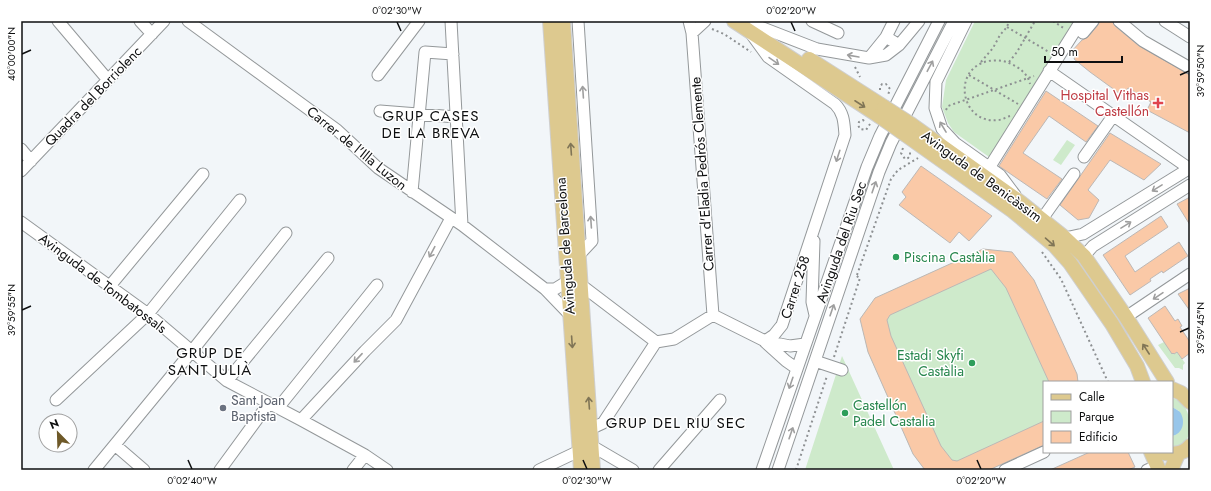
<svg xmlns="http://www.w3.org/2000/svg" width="1211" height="491" font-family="Jost,sans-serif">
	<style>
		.green { fill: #ceeacb }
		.water { fill: #98c6ea }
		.building { fill: #fac9a7; stroke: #bcb8b6 }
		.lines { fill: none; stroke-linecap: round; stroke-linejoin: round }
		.minor-casing { stroke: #94989a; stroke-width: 13 }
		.major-casing { stroke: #cfcfcf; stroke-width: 16 }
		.path { stroke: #8d9092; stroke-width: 2; stroke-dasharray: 2 3; stroke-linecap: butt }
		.minor { stroke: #fff; stroke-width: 11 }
		.major { stroke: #ddc98f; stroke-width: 14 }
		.major-bridge-casing { stroke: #cfcfcf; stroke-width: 16; stroke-linecap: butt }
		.major-bridge { stroke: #ddc98f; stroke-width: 14 }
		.oneway { stroke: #9f9f9f }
		.oneway2 { stroke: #807556 }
		.ticks { fill: none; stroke: #0e0f10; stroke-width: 1.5 }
		.health-dot { fill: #e0444e; stroke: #fff; stroke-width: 1.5 }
		.leisure-dot { fill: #2e9e5b; stroke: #fff; stroke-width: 1.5 }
		.worship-dot { fill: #6b7280; stroke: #fff; stroke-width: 1.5 }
		.labels { text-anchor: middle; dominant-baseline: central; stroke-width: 3; stroke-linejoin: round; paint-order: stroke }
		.health-label { font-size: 14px; fill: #be3a42; stroke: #fff; text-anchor: end }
		.street-label { font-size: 14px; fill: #0e0f10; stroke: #fff }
		.leisure-label { font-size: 14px; fill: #27864d; stroke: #fff; text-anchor: start }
		.worship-label { font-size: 14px; fill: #5b616d; stroke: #fff; text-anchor: start }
		.neighbourhood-label { font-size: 15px; letter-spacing: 1px; fill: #0e0f10; stroke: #fff }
		.neatline { fill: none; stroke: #0e0f10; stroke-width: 1.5 }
		.ticks-label { font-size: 10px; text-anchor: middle; fill: #0e0f10 }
	</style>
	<rect width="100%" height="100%" fill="#f2f6f9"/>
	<!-- green -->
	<path class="green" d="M975 21H1084L996 162 954 132 948 123 942 107 946 80Z
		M1067 140 1075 145 1061 165 1053 160Z
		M983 249 1012 252 1077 374 1078 382H1044V445L989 470H925L913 454 868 352 860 319 875 298Z
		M1164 342 1174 354 1177 352 1185 363 1183 365V370L1179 368H1175L1158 345Z
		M842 356 894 470H805Z
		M1172 398C1175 399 1178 400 1180 401 1194 414 1195 447 1172 448V436L1175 435 1179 411 1172 407Z"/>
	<!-- water -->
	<path class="water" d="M1172 407C1175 409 1178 410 1180 412 1186 421 1183 434 1172 436Z"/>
	<!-- building -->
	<path class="building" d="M1100 21H1112L1115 26 1139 46 1190 75V133L1147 110 1151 102 1128 88 1123 96 1090 72 1074 59 1075 57 1070 53 1082 40 1088 37 1098 25Z
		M1046 91 1098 126 1086 142 1049 116 1023 153 1062 179 1047 199 999 166Z
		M1110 133 1161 164 1144 180 1110 160 1088 190 1099 200 1089 218 1078 220 1060 205Z
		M921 166 992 216 969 241 959 232 950 243 899 205 906 197 902 192Z
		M1190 197V225L1177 204Z
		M1161 216 1168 227 1125 256 1135 272 1179 242 1188 256 1163 273 1162 271 1150 279 1151 281 1130 295 1103 255Z
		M983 249 1012 252 1034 280 1077 374 1078 382H1049L1006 288 991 269 890 315 887 320 891 336 941 446 952 460 957 461 1044 421V445L989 470H925L913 454 868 352 860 319 875 298Z
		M1190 288V311L1178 294Z
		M1165 306 1175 321 1178 319 1182 326 1180 327 1190 342V353L1182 359 1177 352 1174 354 1173 353 1172 354 1148 318Z
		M1090 452H1128L1135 467 1128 470H1050Z"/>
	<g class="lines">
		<defs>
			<path id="minor" d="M58 21 108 80
				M140 21 152 34
				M188 21 337 130 378 168 462 225 545 289 570 315
				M451 21 462 225
				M578 21 592 241 578 256
				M689 21 692 33 713 315
				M757 21 755 25 817 49 869 58 886 55 899 45 919 21
				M812 21 838 33
				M966 21 936 82 935 108 942 129 955 143 1000 175 1015 195
				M1119 21 1143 41 1190 68
				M1165 21 1190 37
				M692 33 705 21
				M1083 33 1093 21
				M752 35 768 57 835 104C844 113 844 123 845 135L782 325 774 335 765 341
				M886 37 894 21
				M869 58 886 37 899 45
				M1049 71 1190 169
				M378 75 419 21
				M380 111 456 117
				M21 149 31 161
				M1084 157 1113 116
				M989 168 1081 21
				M21 171 164 21
				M412 192 425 52 453 54
				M1042 219 1074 174
				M21 222 148 314 227 381 301 420 365 455 387 470
				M1065 238 1083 234 1190 168
				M814 241 812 302 815 315
				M1084 256 1093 246 1190 185
				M581 285 656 342 674 339 713 315 765 341 790 346 805 344
				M109 287 203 174
				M545 289H555L568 281
				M1126 317 1190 274
				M765 342 786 361 796 368
				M815 361 842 370
				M227 381 328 258
				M56 400 148 314 240 200
				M278 408 377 285
				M301 420 365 351 396 320 451 218
				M590 429 603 423 656 342
				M115 445 144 470
				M592 446 633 470
				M94 470 192 351 286 233
				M220 470 269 403
				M353 470 365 455
				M539 470 579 451
				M659 470 720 400
				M762 470 867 167 880 136 939 21
				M778 470 879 172 891 143 954 21
				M1005 470 1044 452
				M1147 470 1157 466"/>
			<path id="major" d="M550 21 581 470
				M563 21 593 470
				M734 21 879 116
				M809 59 884 107
				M912 125 1020 202 1065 238 1084 256 1126 317 1167 382
				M906 135 1013 211 1054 245 1070 263 1112 324 1137 366 1143 382
				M1172 389 1181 393 1190 402
				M1151 452 1159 470
				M1160 452C1170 455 1183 455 1190 446
				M1171 470 1178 454"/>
		</defs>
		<!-- minor casing -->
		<use href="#minor" class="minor-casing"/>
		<!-- major casing -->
		<use href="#major" class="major-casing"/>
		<!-- path -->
		<path class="path" d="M1053 21 1065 29
			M1007 27 1049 52
			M712 29 724 34 751 52
			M981 62 993 48 1000 35 1007 27 1009 21
			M1009 62 1017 52 1035 21
			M855 67 860 77
			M969 75 1018 104
			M880 90V87L882 84H886L890 89 888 95
			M946 110 948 106 1034 76
			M1010 116C1006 117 1002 120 998 120 962 125 950 70 988 61 995 60 1003 60 1009 63 1019 67 1028 74 1030 84
			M864 121 863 120 859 122 858 125 860 129 866 130 870 124
			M903 148 901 153 905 159 908 158 910 156V152
			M1042 252 1061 279 1108 382
			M857 275 891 179 898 170 918 158
			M834 357 860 278 855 275
			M796 470 827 376"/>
		<!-- minor -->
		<use href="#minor" class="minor"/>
		<!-- major -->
		<use href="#major" class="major"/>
		<defs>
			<path id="major-bridge" d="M884 107 912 125
				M879 116 906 135"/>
		</defs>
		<!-- major-bridge casing -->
		<use href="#major-bridge" class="major-bridge-casing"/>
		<!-- major-bridge -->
		<use href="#major-bridge" class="major-bridge"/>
	</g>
	<!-- one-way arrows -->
	<defs><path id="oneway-shaft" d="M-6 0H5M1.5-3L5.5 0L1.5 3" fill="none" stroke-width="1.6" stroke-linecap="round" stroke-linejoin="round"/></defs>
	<g class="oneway">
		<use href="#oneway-shaft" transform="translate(853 56) rotate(-170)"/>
		<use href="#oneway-shaft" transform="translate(774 61) rotate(35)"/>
		<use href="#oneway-shaft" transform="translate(930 66) rotate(-62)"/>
		<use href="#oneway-shaft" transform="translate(583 92) rotate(-94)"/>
		<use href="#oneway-shaft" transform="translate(943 127) rotate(-121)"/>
		<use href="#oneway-shaft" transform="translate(838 156) rotate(108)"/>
		<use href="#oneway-shaft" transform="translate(874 187) rotate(-71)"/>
		<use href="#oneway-shaft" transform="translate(1157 188) rotate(148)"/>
		<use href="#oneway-shaft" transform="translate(591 222) rotate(-94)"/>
		<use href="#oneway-shaft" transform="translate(1126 225) rotate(-32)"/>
		<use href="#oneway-shaft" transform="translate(432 252) rotate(118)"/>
		<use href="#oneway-shaft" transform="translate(1158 296) rotate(146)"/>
		<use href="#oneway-shaft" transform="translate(832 310) rotate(-71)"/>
		<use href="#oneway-shaft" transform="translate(358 358) rotate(133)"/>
		<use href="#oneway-shaft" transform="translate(791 383) rotate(109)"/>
		<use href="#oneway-shaft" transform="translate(791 433) rotate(-71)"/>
	</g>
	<g class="oneway2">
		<use href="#oneway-shaft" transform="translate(860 104) rotate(33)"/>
		<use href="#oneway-shaft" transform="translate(571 149) rotate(-94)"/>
		<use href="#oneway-shaft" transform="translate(1050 242) rotate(41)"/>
		<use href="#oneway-shaft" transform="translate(572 342) rotate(86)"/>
		<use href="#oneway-shaft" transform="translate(1146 349) rotate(-123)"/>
		<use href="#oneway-shaft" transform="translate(589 403) rotate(-94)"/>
	</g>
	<!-- ticks -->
	<path class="ticks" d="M397 22 401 31M791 22 795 31M22 54 31 50M1180 75 1189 71M22 310 31 306M1180 332 1189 328M188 460 192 469M583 460 587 469M977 460 981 469"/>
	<!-- markers -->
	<path class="health-dot" d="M1156 97h4v4h4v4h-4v4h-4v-4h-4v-4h4z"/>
	<g class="leisure-dot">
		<circle cx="896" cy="257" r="4"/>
		<circle cx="972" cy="363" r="4"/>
		<circle cx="845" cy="413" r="4"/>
	</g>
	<circle class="worship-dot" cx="223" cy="408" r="4"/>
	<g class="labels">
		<!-- health labels -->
		<g class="health-label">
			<text x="1149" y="95">Hospital Vithas<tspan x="1149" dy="16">Castellón</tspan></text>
		</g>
		<!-- street labels -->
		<g class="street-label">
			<text transform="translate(93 96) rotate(-46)">Quadra del Borriolenc</text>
			<text transform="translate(357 148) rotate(39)">Carrer de l'Illa Luzon</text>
			<text transform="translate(702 174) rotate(-94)">Carrer d'Eladia Pedrós Clemente</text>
			<text transform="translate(982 176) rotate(36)">Avinguda de Benicàssim</text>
			<text transform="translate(841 242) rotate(-71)">Avinguda del Riu Sec</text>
			<text transform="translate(565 246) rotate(-94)">Avinguda de Barcelona</text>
			<text transform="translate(103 283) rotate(37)">Avinguda de Tombatossals</text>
			<text transform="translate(795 287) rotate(-72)">Carrer 258</text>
		</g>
		<!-- leisure labels -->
		<g class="leisure-label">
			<text x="904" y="257">Piscina Castàlia</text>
			<text x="964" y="355" text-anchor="end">Estadi Skyfi<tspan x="964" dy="16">Castàlia</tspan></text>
			<text x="853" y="405">Castellón<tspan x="853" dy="16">Padel Castalia</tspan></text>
		</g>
		<!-- worship labels -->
		<g class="worship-label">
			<text x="231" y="400">Sant Joan<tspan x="231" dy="16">Baptista</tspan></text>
		</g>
		<!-- neighbourhood labels -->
		<g class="neighbourhood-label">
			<text x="431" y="116">GRUP CASES<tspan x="431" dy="17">DE LA BREVA</tspan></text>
			<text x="210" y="353">GRUP DE<tspan x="210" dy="17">SANT JULIÀ</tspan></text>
			<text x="676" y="423">GRUP DEL RIU SEC</text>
		</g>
	</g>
	<!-- border -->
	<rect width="1211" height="491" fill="none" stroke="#ffffff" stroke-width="44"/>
	<!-- legend -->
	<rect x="1043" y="381" width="130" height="72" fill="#ffffff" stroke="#9f9f9f"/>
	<rect x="1051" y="394" width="20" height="6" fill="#ddc98f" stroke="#9f9f9f"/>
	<text x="1079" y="401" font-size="12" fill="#0e0f10">Calle</text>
	<rect x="1051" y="411" width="20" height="12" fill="#ceeacb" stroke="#9f9f9f"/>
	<text x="1079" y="421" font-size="12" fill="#0e0f10">Parque</text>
	<rect x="1051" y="431" width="20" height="12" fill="#fac9a7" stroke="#9f9f9f"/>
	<text x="1079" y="441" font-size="12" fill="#0e0f10">Edificio</text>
	<!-- north arrow -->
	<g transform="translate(58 433) rotate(337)"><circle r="19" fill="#ffffff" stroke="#9f9f9f"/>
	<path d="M0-3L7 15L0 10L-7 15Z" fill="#6e5928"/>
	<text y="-6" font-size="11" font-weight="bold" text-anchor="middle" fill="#0e0f10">N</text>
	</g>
	<!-- scale -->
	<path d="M1045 56v6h77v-6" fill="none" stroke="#0e0f10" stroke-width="2"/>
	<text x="1051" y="56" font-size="12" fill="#0e0f10" stroke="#ffffff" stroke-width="3" paint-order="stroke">50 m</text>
	<rect x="22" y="22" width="1167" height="447" class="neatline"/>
	<g class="ticks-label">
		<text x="397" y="14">0°02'30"W</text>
		<text x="791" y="14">0°02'20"W</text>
		<text transform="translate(11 54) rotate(-90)" y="4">40°00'00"N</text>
		<text transform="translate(1200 71) rotate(-90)" y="4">39°59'50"N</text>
		<text transform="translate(11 310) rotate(-90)" y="4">39°59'55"N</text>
		<text transform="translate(1200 328) rotate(-90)" y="4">39°59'45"N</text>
		<text x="192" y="484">0°02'40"W</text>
		<text x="587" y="484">0°02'30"W</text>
		<text x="981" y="484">0°02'20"W</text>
	</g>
</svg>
